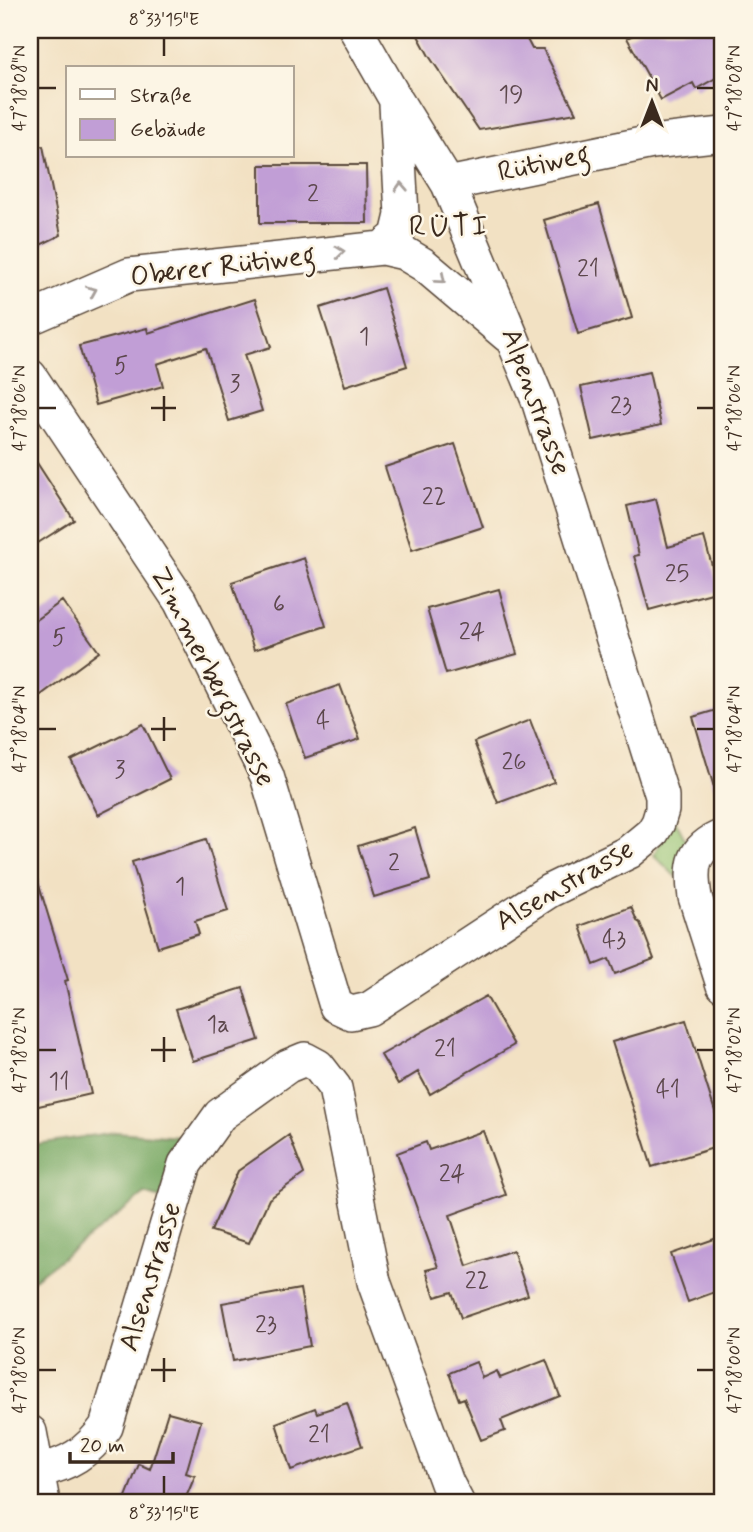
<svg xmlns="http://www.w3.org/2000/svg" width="753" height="1532" font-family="Mynerve,sans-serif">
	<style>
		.green { fill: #94c271; stroke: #687648; stroke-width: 2 }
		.forest { fill: #77a863; stroke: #596940; stroke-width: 2 }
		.building { fill: #c19ed6 }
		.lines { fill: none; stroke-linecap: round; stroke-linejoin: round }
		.street-casing { stroke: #564537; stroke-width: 36 }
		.street { stroke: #fff; stroke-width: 33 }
		.oneway { stroke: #a79f9a }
		.ticks { fill: none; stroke: #3b2a1e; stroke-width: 2.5 }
		.labels { text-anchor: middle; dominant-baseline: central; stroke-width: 5; stroke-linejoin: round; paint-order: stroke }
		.number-label { font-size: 24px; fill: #5c474c }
		.street-label { font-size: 28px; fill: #3b2a1e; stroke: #fcf5e5 }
		.neighbourhood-label { font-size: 30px; letter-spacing: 2px; fill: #3b2a1e; stroke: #fcf5e5 }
		.neatline { fill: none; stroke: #3b2a1e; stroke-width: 2.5 }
		.ticks-label { font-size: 18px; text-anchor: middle; fill: #3b2a1e }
	</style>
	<rect width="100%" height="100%" fill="#fcf5e5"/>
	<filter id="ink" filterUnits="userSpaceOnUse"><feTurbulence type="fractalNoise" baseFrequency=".0143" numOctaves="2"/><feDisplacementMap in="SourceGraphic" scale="14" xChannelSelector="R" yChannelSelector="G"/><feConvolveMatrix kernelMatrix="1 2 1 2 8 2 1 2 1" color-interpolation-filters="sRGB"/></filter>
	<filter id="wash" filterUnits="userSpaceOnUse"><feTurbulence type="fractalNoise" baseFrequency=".00686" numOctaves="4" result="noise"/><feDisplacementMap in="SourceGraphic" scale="28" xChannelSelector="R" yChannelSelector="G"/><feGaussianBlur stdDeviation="1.57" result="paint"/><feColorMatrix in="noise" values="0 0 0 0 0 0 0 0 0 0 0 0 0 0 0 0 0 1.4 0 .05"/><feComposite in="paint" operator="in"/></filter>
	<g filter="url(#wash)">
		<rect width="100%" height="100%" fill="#f2e1c3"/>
		<!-- green -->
		<path class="green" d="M672 814 689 847 676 877 654 855Z"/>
		<!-- forest -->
		<path class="forest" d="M115 1132 178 1137 161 1199 145 1194 30 1282V1145Z"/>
		<g id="blocks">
			<!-- building -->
			<path class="building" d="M415 30H522L532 49H543L576 113 479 130 429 56Z
				M642 30H723V74L696 89 693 83 661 100 627 38Z
				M43 146 61 235 30 250V147Z
				M260 165H366L367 223H260Z
				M599 204 632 318 578 334 544 220Z
				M383 288 407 366 345 386 320 308Z
				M255 299 271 347 244 355 262 411 229 421 206 348 157 364 163 386 96 405 79 346 147 328 148 333Z
				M649 372 661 425 593 440 581 387Z
				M455 444 483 527 412 550 385 467Z
				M30 452 74 520 30 548Z
				M656 499 668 547 704 537 719 591 649 610 634 556 639 555 627 506Z
				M304 558 326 626 254 650 232 582Z
				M499 589 517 654 446 674 427 609Z
				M62 601 99 652 30 703V624Z
				M340 685 360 739 305 758 286 704Z
				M723 708V793L716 794 693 717Z
				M530 720 554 782 498 803 474 742Z
				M143 724 170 779 98 815 71 760Z
				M415 828 430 880 374 897 358 846Z
				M206 839 228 911 195 921 199 934 158 947 132 862Z
				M37 879 68 980 65 981 91 1094 30 1108V880Z
				M631 907 637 921 640 923 654 959 615 974 609 959 594 965 580 926Z
				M243 988 259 1040 193 1061 176 1009Z
				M486 996 514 1045 430 1094 418 1072 398 1084 381 1055Z
				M686 1020 723 1137V1145L652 1167 612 1042Z
				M483 1131 506 1195 450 1215 467 1266 513 1250 528 1295 461 1318 452 1292 435 1297 426 1270 438 1267 397 1153 426 1142 429 1150Z
				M289 1135 304 1174 269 1199 249 1243 211 1231 238 1171Z
				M723 1236V1289L688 1302 671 1254Z
				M300 1289 310 1346 233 1361 222 1303Z
				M546 1360 560 1396 501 1420 505 1431 481 1440 464 1398 459 1400 449 1373 476 1362 482 1378 497 1371 500 1378Z
				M347 1403 362 1446 291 1470 276 1423 315 1408 317 1413Z
				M168 1412 201 1421 186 1473 195 1476 184 1502H124L139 1464 150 1469Z"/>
		</g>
	</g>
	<g filter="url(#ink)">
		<use href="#blocks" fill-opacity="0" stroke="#564537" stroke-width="2"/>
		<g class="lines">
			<defs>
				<path id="street" d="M448 184 652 142 723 134
					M382 248 397 236 402 215 396 104
					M30 318 129 275 382 248 404 253 424 265 508 336
					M30 376 180 601 267 776 336 1006 351 1013 369 1009 549 891 629 852 652 833 658 823 662 810V796L538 400 448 184 396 100 356 30
					M723 836C692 848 690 866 695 897L723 985
					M30 1432 43 1502
					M38 1471C69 1464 87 1453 106 1427L185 1164 220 1115 288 1066 305 1059 318 1066 335 1088 374 1282 447 1483 457 1502"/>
			</defs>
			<!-- street casing -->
			<use href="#street" class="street-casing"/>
			<!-- street -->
			<use href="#street" class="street"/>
		</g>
		<!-- one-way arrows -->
		<defs><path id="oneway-chevron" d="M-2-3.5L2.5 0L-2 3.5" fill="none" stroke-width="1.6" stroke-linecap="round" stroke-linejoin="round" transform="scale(1.75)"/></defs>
		<g class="oneway">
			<use href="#oneway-chevron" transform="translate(401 187) rotate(-93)"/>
			<use href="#oneway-chevron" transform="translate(340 252) rotate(-6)"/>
			<use href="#oneway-chevron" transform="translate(441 279) rotate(40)"/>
			<use href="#oneway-chevron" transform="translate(92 291) rotate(-23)"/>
		</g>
	</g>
	<!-- ticks -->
	<path class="ticks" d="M164 38V56M38 88H56M697 88H714M164 396V421M38 408H56M151 408H176M697 408H714M164 717V741M38 729H56M151 729H176M697 729H714M164 1037V1062M38 1050H56M151 1050H176M697 1050H714M164 1358V1382M38 1370H56M151 1370H176M697 1370H714M164 1476V1494"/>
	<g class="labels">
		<!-- number labels -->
		<g class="number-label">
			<text x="511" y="95">19</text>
			<text x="313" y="194">2</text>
			<text x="588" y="269">21</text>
			<text x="364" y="337">1</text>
			<text x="121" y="366">5</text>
			<text x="235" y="384">3</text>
			<text x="621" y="406">23</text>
			<text x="434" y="497">22</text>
			<text x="677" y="574">25</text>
			<text x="279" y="604">6</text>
			<text x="472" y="632">24</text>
			<text x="59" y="638">5</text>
			<text x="323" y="721">4</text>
			<text x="514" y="762">26</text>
			<text x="120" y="770">3</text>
			<text x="394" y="863">2</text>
			<text x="180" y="887">1</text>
			<text x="614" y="940">43</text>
			<text x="218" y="1025">1a</text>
			<text x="445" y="1049">21</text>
			<text x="59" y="1082">11</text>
			<text x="668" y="1090">41</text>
			<text x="452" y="1174">24</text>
			<text x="477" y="1281">22</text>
			<text x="266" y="1325">23</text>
			<text x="319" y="1435">21</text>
		</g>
		<!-- street labels -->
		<g class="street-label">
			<text transform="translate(544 164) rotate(-12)">Rütiweg</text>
			<text transform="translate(223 267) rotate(-7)">Oberer Rütiweg</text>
			<text transform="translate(535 402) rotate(70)">Alpenstrasse</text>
			<text transform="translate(212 677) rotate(63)">Zimmerbergstrasse</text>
			<text transform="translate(565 886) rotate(-30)">Alsenstrasse</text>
			<text transform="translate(151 1277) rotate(-73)">Alsenstrasse</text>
		</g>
		<!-- neighbourhood labels -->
		<g class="neighbourhood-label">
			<text x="449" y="226">RÜTI</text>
		</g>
	</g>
	<!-- margin -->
	<rect width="753" height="1532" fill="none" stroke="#fcf5e5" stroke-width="77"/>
	<!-- legend -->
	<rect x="66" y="66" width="228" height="91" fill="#fcf5e5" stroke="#afa495" stroke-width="2"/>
	<rect x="80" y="89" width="35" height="10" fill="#ffffff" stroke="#afa495" stroke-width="2"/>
	<text x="130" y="102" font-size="21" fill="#3b2a1e">Straße</text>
	<rect x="80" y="119" width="35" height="21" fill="#c19ed6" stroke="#afa495" stroke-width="2"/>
	<text x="130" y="136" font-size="21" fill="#3b2a1e">Gebäude</text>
	<!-- north arrow -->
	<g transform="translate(652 102)" stroke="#fcf5e5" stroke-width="5" paint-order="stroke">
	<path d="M0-5L12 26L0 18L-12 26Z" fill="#3b2a1e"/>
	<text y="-10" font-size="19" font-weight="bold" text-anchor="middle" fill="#3b2a1e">N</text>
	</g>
	<!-- scale -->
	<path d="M70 1452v10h103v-10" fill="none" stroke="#3b2a1e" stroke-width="3.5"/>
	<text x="80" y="1452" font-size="21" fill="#3b2a1e" stroke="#fcf5e5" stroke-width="5" paint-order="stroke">20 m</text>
	<rect x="38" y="38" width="676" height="1456" class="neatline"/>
	<g class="ticks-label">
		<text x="164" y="25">8°33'15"E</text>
		<text transform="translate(19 88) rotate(-90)" y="6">47°18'08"N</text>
		<text transform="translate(734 88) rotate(-90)" y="6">47°18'08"N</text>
		<text transform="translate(19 408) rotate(-90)" y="6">47°18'06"N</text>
		<text transform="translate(734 408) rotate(-90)" y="6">47°18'06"N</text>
		<text transform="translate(19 729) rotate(-90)" y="6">47°18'04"N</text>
		<text transform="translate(734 729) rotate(-90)" y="6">47°18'04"N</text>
		<text transform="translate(19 1050) rotate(-90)" y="6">47°18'02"N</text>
		<text transform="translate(734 1050) rotate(-90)" y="6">47°18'02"N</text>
		<text transform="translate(19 1370) rotate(-90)" y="6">47°18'00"N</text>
		<text transform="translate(734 1370) rotate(-90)" y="6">47°18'00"N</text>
		<text x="164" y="1519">8°33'15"E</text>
	</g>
</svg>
